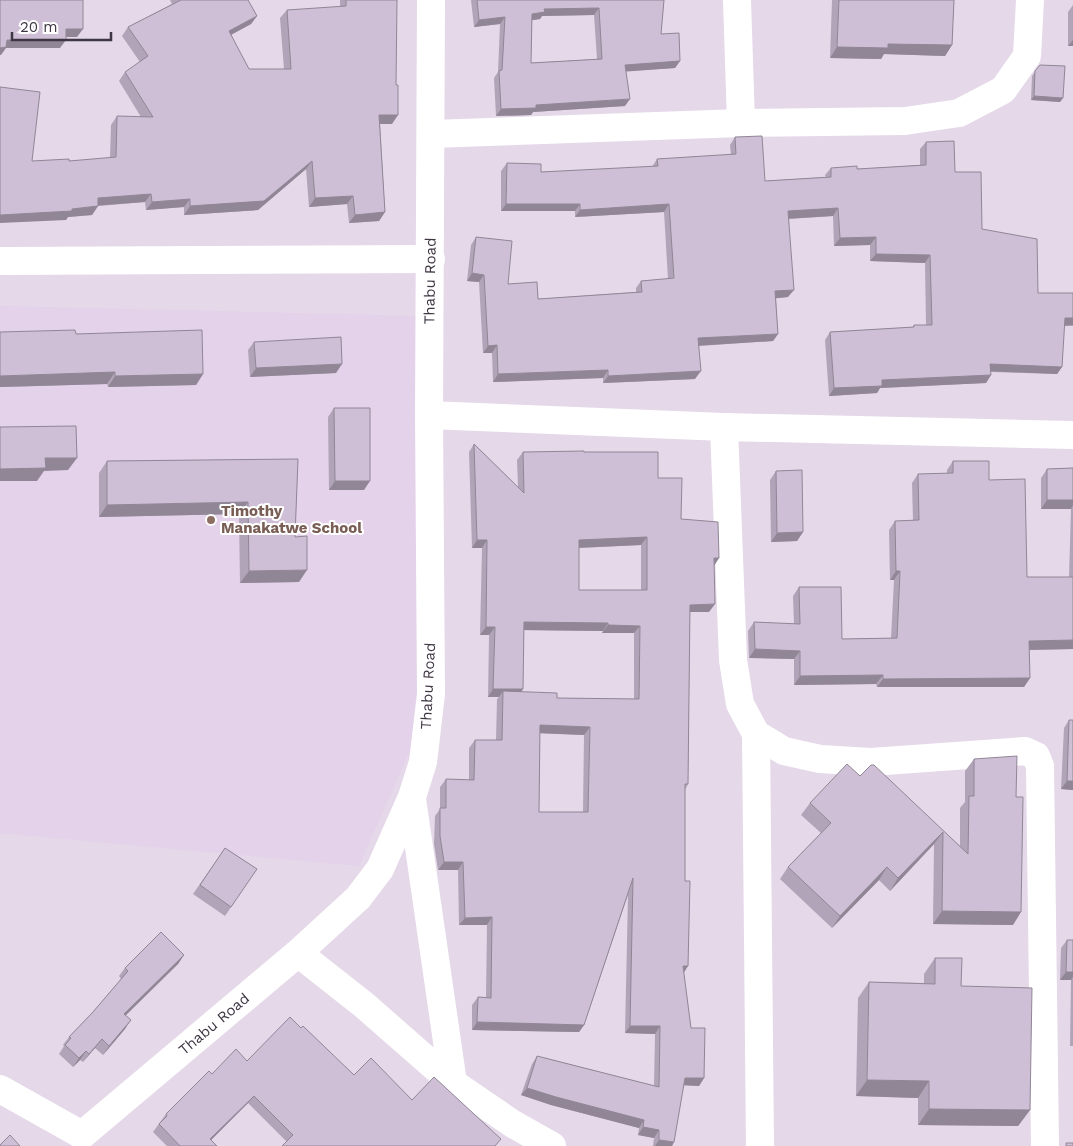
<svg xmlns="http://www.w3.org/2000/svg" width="1073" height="1146" font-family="'Work Sans',sans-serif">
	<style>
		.residential { fill: #e5d8e9 }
		.education { fill: #e4d1ea }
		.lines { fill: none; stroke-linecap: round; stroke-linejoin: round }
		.minor { stroke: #fff; stroke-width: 28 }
		.tertiary { stroke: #fff; stroke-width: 28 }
		.wall { fill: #b1a4b8; fill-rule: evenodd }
		.shaded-wall { fill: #908696 }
		.building { fill: #cebfd6; stroke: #908696; fill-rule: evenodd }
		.education-dot { fill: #8d6e63; stroke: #fff; stroke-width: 2 }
		.labels { text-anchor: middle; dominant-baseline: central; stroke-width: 4; stroke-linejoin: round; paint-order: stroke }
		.street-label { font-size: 15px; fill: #3f3644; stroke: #fff }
		.education-label { font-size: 15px; font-weight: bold; fill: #785e54; stroke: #fff; text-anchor: start }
	</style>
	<rect width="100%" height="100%" fill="#efe6f2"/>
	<!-- residential -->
	<path class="residential" d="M0 0H1073V1146H0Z"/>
	<!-- education -->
	<path class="education" d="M0 306 421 316V725L359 866 0 833Z"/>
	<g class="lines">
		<!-- minor -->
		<path class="minor" d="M737 0 741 123
			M432 134 741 123 905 121 959 113 1003 90 1027 56 1030 0
			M0 261 431 259
			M724 427 733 660 740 704 756 734 784 751 820 759 871 762 1025 751 1036 756 1040 766 1045 1146
			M756 734 760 1146
			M412 799 453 1083
			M298 953 364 1005 453 1083 513 1124 552 1146
			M0 1089 82 1135 298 953 358 898 380 869 412 797 423 762 431 694 429 415"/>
		<!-- tertiary -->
		<path class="tertiary" d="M431 0 429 415 724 427 1073 435"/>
	</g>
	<!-- wall -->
	<path class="wall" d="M170 0H248L257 16 251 24 231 35 249 69H284L280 18 287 10 340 7V0H397L392 124H380L385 212 379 221 349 223 347 204 309 207 306 169 258 210 184 215V207L146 210 145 202 98 206 92 215 68 217 66 220 32 161H69L110 158 111 125 117 116 141 117 119 81 125 72 140 62 122 36 128 27 172 4Z
		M471 0H664L661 34 680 61 675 68 626 71 625 106 533 112 531 115 496 116 494 78 498 72 500 24 474 27ZM594 15 597 59 531 63 532 20 540 19 542 16Z
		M827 0H954L952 45 945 56 884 54 881 59 830 58 832 0Z
		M1073 5V46H1068V12Z
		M1040 65 1063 98 1060 102 1031 100 1032 76Z
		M735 137 765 181 826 177 825 175 831 168 857 169 920 165V149L926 142 955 172 982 229 1038 293H1073V326H1064L1062 367 1057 374 991 372V375L986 383 880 388 877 393 829 396 825 340 830 332 913 327 914 325H926L925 263 870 261V245L834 246 833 216 789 219 788 297 776 298 778 334 773 341 699 346 695 379 603 383V378L493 382 492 353H483L479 282 467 281 471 245 476 237 508 284 538 299 636 292V288L641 281 668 279 664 212 575 217V211H501V171L507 163 541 172 652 167 657 159 731 155 730 145Z
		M0 332 203 374 196 385 108 387 107 384 0 387Z
		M254 342 336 373 250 377 248 350Z
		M334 408 364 490H329L328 417Z
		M474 444 518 487 517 460 523 452H584L658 478 681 519 719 558 714 565 709 612H690L688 784 685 790 683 972 691 1028 704 1078 699 1086 683 1085 674 1142 672 1146H653L654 1138 638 1135 639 1128 551 1105 521 1095 532 1064 537 1056 654 1086 655 1034 625 1033 628 895 584 1025 579 1032 472 1030V1005L478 997H486L487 925H459L458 870H438L434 844 435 816 440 809V787L446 779 469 780V748L475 740H496L497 699 499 697H488L489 635H480L482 548H472L469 452ZM641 545V590H579V548ZM524 630 603 631 602 633H634V699L557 698 521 692ZM540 733 584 735 583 812H539Z
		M298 459 295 537 299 582 240 583 239 514 99 517V473L107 461Z
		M953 461 989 480 1027 577H1069L1071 509H1041V478L1047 469 1073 468V649L1029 650 1030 678 1024 687H877L876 684 794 685V659L749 658 748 631 754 622 794 624 793 596 799 587 842 639 891 638 894 580H890L889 530 895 521H913L912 483 918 474H947V470Z
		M776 471 803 532 797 541 771 542 770 480Z
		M1069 720H1073V790L1061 789 1064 728Z
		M974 759 1013 925 933 924 934 844 890 891 879 880 832 928 780 879 788 867 821 833 801 815 810 803 860 776 871 765 960 846V808L965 802V771Z
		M225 848 257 869 225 916 193 894Z
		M1067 940H1073V1046H1070L1071 980H1060L1061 948Z
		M184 955 178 964 125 1015V1029L103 1055 95 1048 83 1062 80 1060 73 1067 59 1054 64 1046 63 1045 69 1037 93 1012 121 979 119 976 125 968Z
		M935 958 961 986 1030 1110 1018 1126 918 1125V1098L856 1096 858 998 869 982 924 983V974Z
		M247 1061 354 1075 412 1100 501 1139 286 1141 248 1103 211 1140 217 1146H167L153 1132 166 1114 212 1074Z"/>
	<!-- shaded-wall -->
	<path class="shaded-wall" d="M599 8 594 15 542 16 540 19 527 21 532 14 544 9Z
		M257 16 251 24 223 39 229 31Z
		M505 17 500 24 474 27 479 20Z
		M66 29H83L77 37H60Z
		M7 40H66L60 48H6L1 55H0V48Z
		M1073 40V46H1068Z
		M888 44 952 45 945 56 884 54 881 59 830 58 837 47Z
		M680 61 675 68 620 72 625 65Z
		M1034 96 1063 98 1060 102 1031 100Z
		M630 99 625 106 533 112 531 115 496 116 501 109 536 105Z
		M379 115H398L392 124H373Z
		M312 161 306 169 258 210 184 215 190 206Z
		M151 194 145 202 92 206 98 198Z
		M353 196 347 204 309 207 315 198Z
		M190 199 184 207 146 210 152 202Z
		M506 204H580L575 211H501Z
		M669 204 664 212 575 217 580 210Z
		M98 206 92 215 68 217 66 220 0 223V215Z
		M838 208 833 216 783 219 788 211Z
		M385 212 379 221 349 223 355 215Z
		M876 237 870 245 834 246 840 238Z
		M876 254 930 255 925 263 870 261Z
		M472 273 484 275 479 282 467 281Z
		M794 290 788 297 770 299 775 291Z
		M1065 318H1073V325L1059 326Z
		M778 334 773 341 693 346 698 338Z
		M497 345 492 353H483L488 346Z
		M342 364 336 373 250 377 256 368Z
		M990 364 1062 367 1057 374 985 371Z
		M608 370 603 378 493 382 498 374Z
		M701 371 695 379 603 383 608 376Z
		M115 372 107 384 0 387V376Z
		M203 374 196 385 108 387 115 376Z
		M991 375 986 383 880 388 877 393 829 396 834 388 882 380Z
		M45 458H77L68 470 44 471 37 481H0V469Z
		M335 481H370L364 490H329Z
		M1047 500H1073V505L1071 509H1041Z
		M248 502 239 514 99 517 107 505Z
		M803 532 797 541 771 542 777 533Z
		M647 537 641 545 574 548 579 540Z
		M477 540H487L482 548H472Z
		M714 558H719L714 566Z
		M307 570 299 582 240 583 249 571Z
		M896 571H900L894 580H890Z
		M715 604 709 612H685L690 605Z
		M524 622 608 623 603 631 519 630Z
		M608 625 640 626 634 633H602Z
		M486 627H495L489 635H480Z
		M1073 640V649L1023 650 1029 641Z
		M755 649 800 651 794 659 749 658Z
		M883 675 876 684 794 685 800 676Z
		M1030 678 1024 687H877L883 679Z
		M493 689H523L518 697 503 691 499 697H488Z
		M540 725 590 727 584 735 534 733Z
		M1067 781H1073V790L1061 789Z
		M943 832 934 844 890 891 898 878Z
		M444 862H463L458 870H438Z
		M887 867 879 880 832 928 840 916Z
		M942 911 1021 912 1013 925 933 924Z
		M492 917 487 925H459L465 918Z
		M184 955 178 964 118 1023 124 1014Z
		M683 966H688L683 974Z
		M1066 972H1073V977L1071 980H1060Z
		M131 1020 125 1029 103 1055 109 1046Z
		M477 1022 584 1025 579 1032 472 1030Z
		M630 1026H660L655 1034 625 1033Z
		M102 1039 95 1048 83 1062 89 1054Z
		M86 1051 80 1060 73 1067 79 1058Z
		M685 1078H704L699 1086 679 1085Z
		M867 1080 929 1081 918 1098 856 1096Z
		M527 1088 644 1120 639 1128 551 1105 521 1095Z
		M254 1096 248 1103 205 1146 210 1139Z
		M929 1109 1030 1110 1018 1126 918 1125Z
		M643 1127 659 1130 654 1138 638 1135Z
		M659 1140 674 1142 672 1146H655Z"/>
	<!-- building -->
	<path class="building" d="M0 0H83V29H66V40H7L6 47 0 48Z
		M181 0H248L257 16 229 31 249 69H291L287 10 346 6V0H397L396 85H398V115H379L385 212 355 215 353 196 315 198 312 161 264 201 190 206V199L152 202 151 194 98 198V206L72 209V211L0 215V87L40 92 32 161 69 159V161L116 157 117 116 153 117 125 72 148 56 128 27Z
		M477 0H664L661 34 679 33 680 61 625 65 630 99 536 105V108L501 109 499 71 502 70 505 17 479 20ZM599 8 602 59 531 63 532 14 545 12 544 9Z
		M839 0H954L952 45 888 44V48L837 47Z
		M1040 65 1065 66 1063 98 1034 96 1035 71Z
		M762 136 765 181 831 177V168L857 166V169L926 165V142L954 141 955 172H981L982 229 1037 239 1038 293H1073V318H1065L1062 367 990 364 991 375 882 380V386L834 388 830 332 914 327V325H932L930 255 876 254V237L840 238 838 208 788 211 794 290 775 291 778 334 698 338 701 371 608 376V370L498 374 497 345 488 346 484 275 472 273 476 237 512 241 508 284 537 282 538 299 642 292 641 281 674 278 669 204 580 210V204H506L507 163 541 164V172L658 166 657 159 736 154 735 137Z
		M75 330 76 334 202 330 203 374 115 376V372L0 376V332Z
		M341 337 342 364 256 368 254 342Z
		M334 408H370V481H335Z
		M76 426 77 458H45L46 468 0 469V427Z
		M474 444 524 493 523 452 584 451V452H658V478H682L681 519 718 522 719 558H714L715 604 690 605 688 784H685V881H690L688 966H683L691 1028H705L704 1078H685L674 1142 659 1140V1130L643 1127 644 1120 556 1097 527 1088 537 1056 659 1087 660 1026H630L633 878 584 1025 477 1022 478 997 491 998 492 917 465 918 463 862H444L440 836V808H446V779L474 780 475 740H502L503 691 557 693V698L639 699 640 626 608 625V623L524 622 523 689H493L495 627H486L487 540H477ZM647 537V590H579V540ZM540 725 590 727 588 812H539Z
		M298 459 295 537 307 536V570L249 571 248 502 107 505V461Z
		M953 461H989V480L1025 479 1027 577H1073V640L1029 641 1030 678 883 679V675L800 676V651L755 649 754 622 800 624 799 587H841L842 639 897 638 900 571H896L895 521 919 520 918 474 953 473Z
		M1073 468V500H1047V469Z
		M802 470 803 532 777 533 776 471Z
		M1069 720H1073V781H1067Z
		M1017 756 1016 797H1023L1021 912 942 911 943 832 898 878 887 867 840 916 788 867 831 823 810 803 847 764 860 776 871 765H874L968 854 969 796H974V759Z
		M225 848 257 869 231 907 200 885Z
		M161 932 184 955 124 1014 131 1020 109 1046 102 1039 89 1054 86 1051 79 1058 65 1045 71 1038 69 1037 93 1012 128 971 125 968Z
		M1067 940H1073V972H1066Z
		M935 958H962L961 986 1032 988 1030 1110 929 1109V1081L867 1080 869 982 935 984Z
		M290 1017 301 1028 303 1026 354 1075 371 1058 412 1100 434 1077 501 1139 495 1146H282L293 1135 254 1096 210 1139 217 1146H180L159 1124 167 1116 166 1114 209 1071 212 1074 236 1049 247 1061Z
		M10 1135 20 1146H0V1145Z
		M1066 1143H1073V1146H1066Z"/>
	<!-- markers -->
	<circle class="education-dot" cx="211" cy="520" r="5"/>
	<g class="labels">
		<!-- street labels -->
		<g class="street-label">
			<text transform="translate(430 281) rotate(-89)">Thabu Road</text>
			<text transform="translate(428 686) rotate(-87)">Thabu Road</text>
			<text transform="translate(214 1024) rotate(-40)">Thabu Road</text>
		</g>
		<!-- education labels -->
		<g class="education-label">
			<text x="221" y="511">Timothy<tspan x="221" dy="17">Manakatwe School</tspan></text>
		</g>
	</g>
	<!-- scale -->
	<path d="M12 32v8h99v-8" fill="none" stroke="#3f3644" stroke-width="2.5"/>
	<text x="20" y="32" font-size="15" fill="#3f3644" stroke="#ffffff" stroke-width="4" paint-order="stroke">20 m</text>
</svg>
